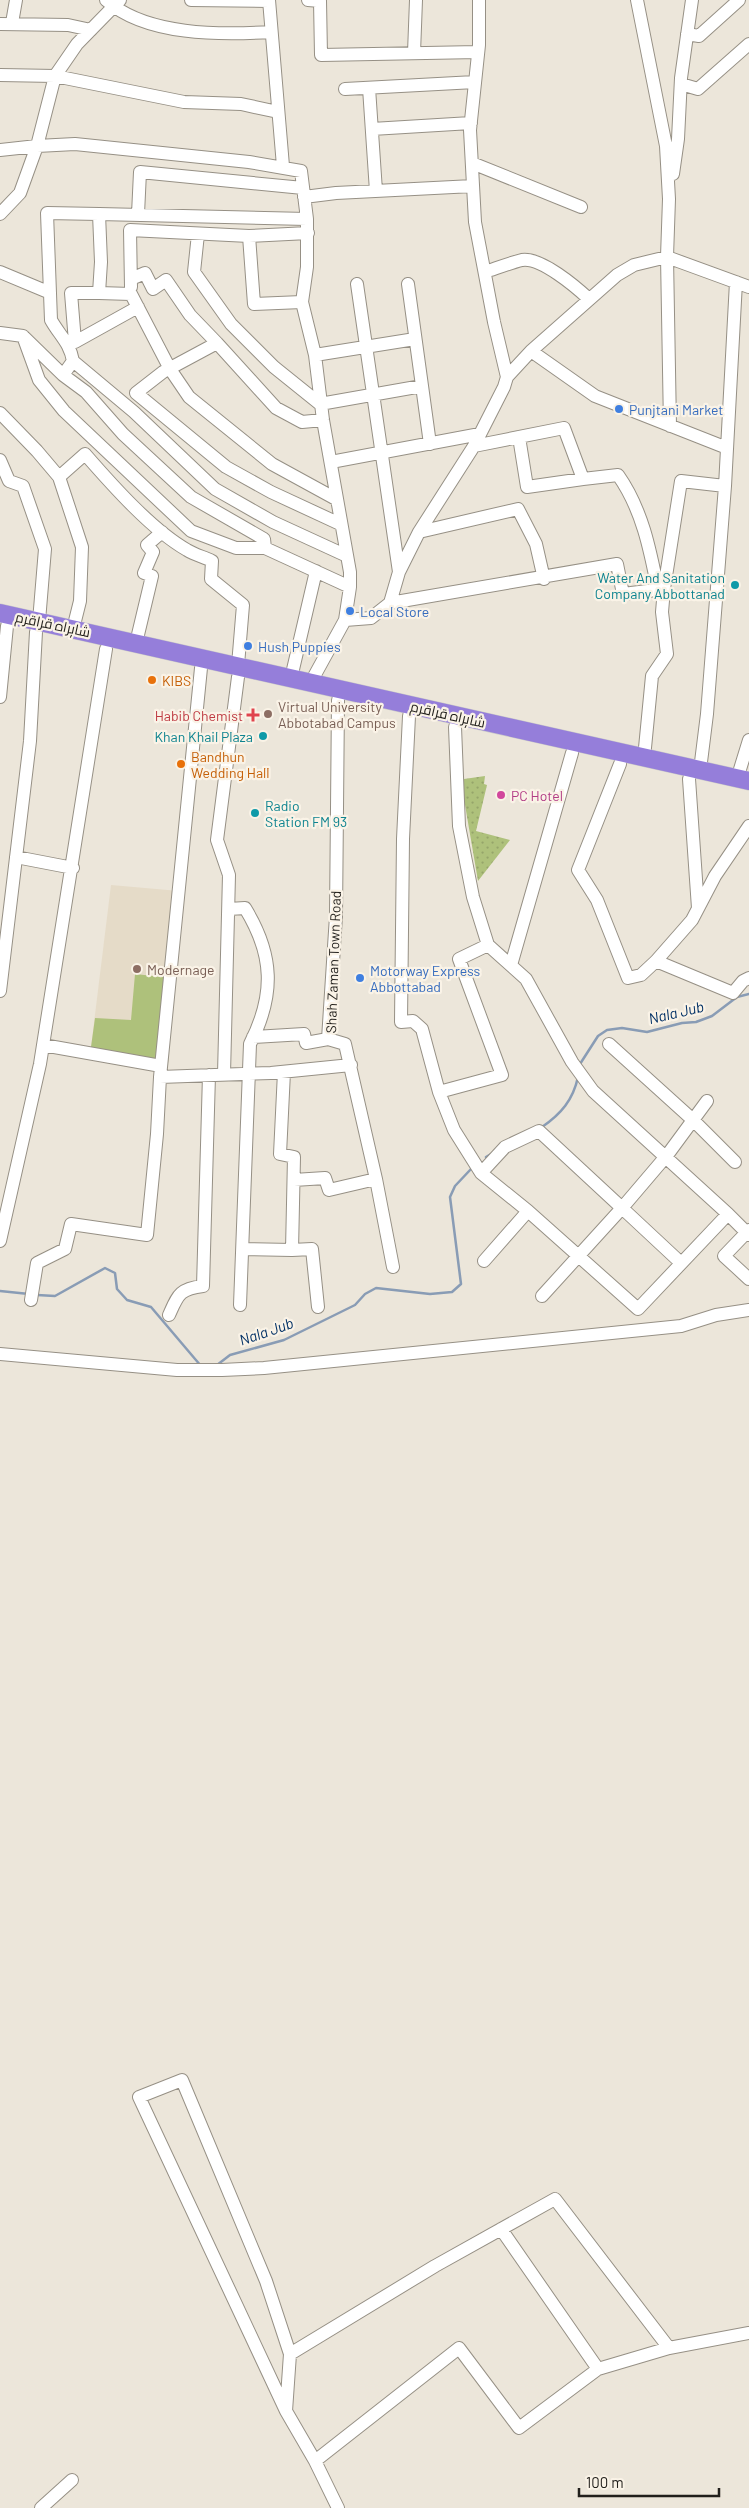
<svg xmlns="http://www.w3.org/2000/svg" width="749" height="2508" font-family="Barlow,Cairo,sans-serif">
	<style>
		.built { fill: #e5dbc8 }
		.grass { fill: #aec17b }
		.garden { fill: url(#garden-dots) }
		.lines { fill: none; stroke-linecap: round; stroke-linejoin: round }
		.stream { stroke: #899cb5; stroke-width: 2.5 }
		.minor-casing { stroke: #969085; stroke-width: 14 }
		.highway-casing { stroke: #cac9c8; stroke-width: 19 }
		.minor { stroke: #fff; stroke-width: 12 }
		.highway { stroke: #957eda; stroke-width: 18 }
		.shop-dot { fill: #3f7fe0; stroke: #faf3e7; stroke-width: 2 }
		.culture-dot { fill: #0f9aa8; stroke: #faf3e7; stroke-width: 2 }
		.food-dot { fill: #e8710a; stroke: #faf3e7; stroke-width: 2 }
		.education-dot { fill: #8d6e63; stroke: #faf3e7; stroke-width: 2 }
		.health-dot { fill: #e0444e; stroke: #faf3e7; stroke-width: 2 }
		.hotel-dot { fill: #d1479c; stroke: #faf3e7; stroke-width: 2 }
		.labels { text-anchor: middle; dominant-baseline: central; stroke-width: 4.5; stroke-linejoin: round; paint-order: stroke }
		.shop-label { font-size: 14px; fill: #366cbe; stroke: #faf3e7; text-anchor: start }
		.culture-label { font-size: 14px; fill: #0d838f; stroke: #faf3e7; text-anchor: end }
		.street-label { font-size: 14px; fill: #211f1b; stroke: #faf3e7 }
		.food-label { font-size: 14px; fill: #c56008; stroke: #faf3e7; text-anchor: start }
		.education-label { font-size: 14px; fill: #785e54; stroke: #faf3e7; text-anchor: start }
		.health-label { font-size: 14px; fill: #be3a42; stroke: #faf3e7; text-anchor: end }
		.hotel-label { font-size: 14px; fill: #b23c85; stroke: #faf3e7; text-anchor: start }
		.water-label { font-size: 15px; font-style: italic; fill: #023166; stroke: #faf3e7 }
	</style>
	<defs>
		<pattern id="garden-dots" width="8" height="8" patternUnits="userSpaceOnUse" patternTransform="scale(1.25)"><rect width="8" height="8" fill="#aec17b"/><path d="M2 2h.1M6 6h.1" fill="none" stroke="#95a56a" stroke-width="1.8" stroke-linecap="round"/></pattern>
	</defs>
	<rect width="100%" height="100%" fill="#ece6da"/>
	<!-- built -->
	<path class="built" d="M111 885 179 891 168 1064 91 1047Z"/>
	<!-- grass -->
	<path class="grass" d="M135 974 172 978 168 1064 91 1047 95 1018 131 1020Z"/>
	<!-- garden -->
	<path class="garden" d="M485 776 484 784 487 785 476 831 510 840 478 881 464 799V779Z"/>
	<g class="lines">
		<!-- stream -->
		<path class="stream" d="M580 1064 598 1036 607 1030 622 1028 647 1032 682 1023 696 1022 712 1016 737 997 749 994
			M542 1127C561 1114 573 1100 578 1077
			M486 1157 491 1154
			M0 1291 29 1294
			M37 1295 55 1296 105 1268 115 1273 117 1289 127 1300 151 1307 201 1366
			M217 1365 230 1355 284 1340 355 1305 365 1294 376 1288 430 1294 452 1292 461 1284 450 1197 455 1186 471 1169"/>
		<defs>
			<path id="minor" d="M106 0C146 36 221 35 271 32
				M120 0 77 44 55 76 37 146 75 144 249 162 301 171 307 219
				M191 0 269 1
				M269 0 283 166
				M308 0 320 1 321 55 478 52
				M479 0V45L470 130 475 222 494 322 507 377
				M637 0 666 146 669 199 667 257 670 426
				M12 23 16 0
				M0 24 68 25 91 30
				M687 34 699 36 739 0
				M414 53 416 0
				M0 75 55 76 184 102 241 104 278 112
				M681 84 698 89 749 44
				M369 88 376 191
				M345 89 475 82
				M372 129 471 123
				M0 150 37 146 20 193 0 214
				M472 163 581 207
				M673 174 678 139 681 78 692 0
				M304 197 336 193 473 186
				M99 214 47 213 51 320C60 336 70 343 73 361L63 375 86 392 123 434 191 497 264 539 265 548 350 587
				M138 214 140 172 303 188
				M198 234 194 272 231 324 274 367 320 404 422 386
				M0 272 48 292
				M485 272C497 268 510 263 522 260 541 257 576 287 589 299
				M131 279 145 273 153 289 166 280 190 315 217 343 163 372 136 393 226 467 271 492 340 524
				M357 284 399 572
				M408 284 430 444
				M131 287 130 230 249 236
				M99 293H71L75 342 138 307
				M302 302 254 304 249 236 308 233
				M0 333 23 336 63 375
				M23 336 39 380 64 411 191 531 236 548H265
				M217 343 276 408 302 422 323 420
				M531 351 595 396 727 448
				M315 355 415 339
				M73 361 134 412 215 489 273 522 347 556
				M0 413 37 451 59 477 85 454C112 485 152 530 187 550 195 555 204 557 212 561L211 579 243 605 238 665
				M474 446 564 428 583 479 527 487 519 437
				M0 460 9 481 23 486 45 549 39 621
				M331 462 480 434
				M59 477 82 547 80 601 73 629
				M583 479 618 475C642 509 650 549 658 590
				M725 486 736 282
				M336 499 272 464 189 397 170 369 131 294 99 293 101 262 99 214 307 219V267L302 302 315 355 323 420 350 572V587L345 620
				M419 532 518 509 536 544 544 579
				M664 589 681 481 725 486 707 714 700 770
				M390 603 617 564 623 594 664 589 662 612 667 654 652 676 644 758
				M136 643 152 576 144 573 153 552 147 545 162 532
				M201 668 160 1077 271 1073 351 1065
				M291 678 316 571
				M311 682 345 620 371 618 390 603 399 572 419 532 474 446 504 387 507 377 531 351 617 275 634 265 667 257 749 287
				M0 697 7 626
				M338 700 336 916 328 1039 345 1044 376 1179 393 1267
				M409 716 403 839 401 1022 413 1021 422 1029 439 1092 454 1130 481 1173 528 1211 638 1309 728 1214 749 1235
				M620 764 578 870 597 900 628 978 641 975 656 961 692 920 715 876 749 826
				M689 779 698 908
				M737 779 749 740
				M16 857 73 868
				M229 909 245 908C274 955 275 995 250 1044L240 1305
				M488 945 526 979 572 1062 593 1091 728 1214
				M656 961 733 993 743 981 749 978
				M511 965 572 753
				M0 991 30 741 36 632
				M253 1037 304 1034 306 1043 328 1039
				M609 1044 693 1120 735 1162
				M43 1045 161 1066
				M284 1072 280 1154 294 1157 292 1250 312 1249 318 1307
				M224 1074 229 875 217 840 238 677
				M439 1092 502 1075 459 959 488 945 473 897 459 826 455 727
				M481 1173 505 1147 539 1131 622 1208 668 1154 707 1101
				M294 1180 325 1178 329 1190 376 1179
				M749 1230 724 1256 749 1279
				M0 1241 40 1064 106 649
				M243 1249 292 1250
				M484 1261 528 1211
				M542 1296 622 1208 681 1263
				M31 1300 37 1263 65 1249 71 1224 147 1235 157 1134 160 1077
				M169 1315C178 1295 179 1289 203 1286L209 1075
				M0 1354 177 1370H222L264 1368 681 1326 716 1315 749 1310
				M501 2229 598 2369
				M286 2411 139 2097 182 2080 266 2281 290 2354
				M315 2461 459 2348 519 2428 598 2369 669 2348 749 2333
				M41 2508 72 2480
				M338 2508 315 2461 286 2411 290 2354 435 2266 555 2199 669 2348"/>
			<path id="highway" d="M0 613 749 781"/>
		</defs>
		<!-- minor casing -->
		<use href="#minor" class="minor-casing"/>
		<!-- highway casing -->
		<use href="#highway" class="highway-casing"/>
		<!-- minor -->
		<use href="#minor" class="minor"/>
		<!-- highway -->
		<use href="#highway" class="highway"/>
	</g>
	<!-- markers -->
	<g class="shop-dot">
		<circle cx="619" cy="409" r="5"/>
		<circle cx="350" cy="611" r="5"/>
		<circle cx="248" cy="646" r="5"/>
		<circle cx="360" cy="978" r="5"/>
	</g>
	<g class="culture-dot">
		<circle cx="735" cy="585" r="5"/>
		<circle cx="263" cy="736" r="5"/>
		<circle cx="255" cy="813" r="5"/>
	</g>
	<g class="food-dot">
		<circle cx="152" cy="680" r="5"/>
		<circle cx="181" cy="764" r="5"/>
	</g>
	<g class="education-dot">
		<circle cx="268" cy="714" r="5"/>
		<circle cx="137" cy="969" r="5"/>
	</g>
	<path class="health-dot" d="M250.5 707.5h5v5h5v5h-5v5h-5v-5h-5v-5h5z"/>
	<circle class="hotel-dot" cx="501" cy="795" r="5"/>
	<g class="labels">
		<!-- shop labels -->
		<g class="shop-label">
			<text x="629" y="409">Punjtani Market</text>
			<text x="360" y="611">Local Store</text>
			<text x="258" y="646">Hush Puppies</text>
			<text x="370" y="970">Motorway Express<tspan x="370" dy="16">Abbottabad</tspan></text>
		</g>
		<!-- culture labels -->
		<g class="culture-label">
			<text x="725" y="577">Water And Sanitation<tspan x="725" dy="16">Company Abbottanad</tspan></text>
			<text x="253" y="736">Khan Khail Plaza</text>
			<text x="265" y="805" text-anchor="start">Radio<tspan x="265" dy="16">Station FM 93</tspan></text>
		</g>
		<!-- street labels -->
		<g class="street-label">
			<text transform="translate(53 624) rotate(12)">شاہراہ قراقرم</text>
			<text transform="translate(448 714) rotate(13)">شاہراہ قراقرم</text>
			<text transform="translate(333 962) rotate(-88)">Shah Zaman Town Road</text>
		</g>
		<!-- food labels -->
		<g class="food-label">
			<text x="162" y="680">KIBS</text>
			<text x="191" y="756">Bandhun<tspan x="191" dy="16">Wedding Hall</tspan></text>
		</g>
		<!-- education labels -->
		<g class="education-label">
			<text x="278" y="706">Virtual University<tspan x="278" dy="16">Abbotabad Campus</tspan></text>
			<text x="147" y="969">Modernage</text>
		</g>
		<!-- health labels -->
		<g class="health-label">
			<text x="243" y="715">Habib Chemist</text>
		</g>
		<!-- hotel labels -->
		<g class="hotel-label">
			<text x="511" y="795">PC Hotel</text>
		</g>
		<!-- water labels -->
		<g class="water-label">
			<text transform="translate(676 1012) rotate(-13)">Nala Jub</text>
			<text transform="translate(266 1331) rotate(-19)">Nala Jub</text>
		</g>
	</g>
	<!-- scale -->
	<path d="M579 2488v8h140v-8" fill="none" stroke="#211f1b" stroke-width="2.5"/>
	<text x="586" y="2488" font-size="15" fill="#211f1b" stroke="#faf3e7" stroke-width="4" paint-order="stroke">100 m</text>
</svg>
